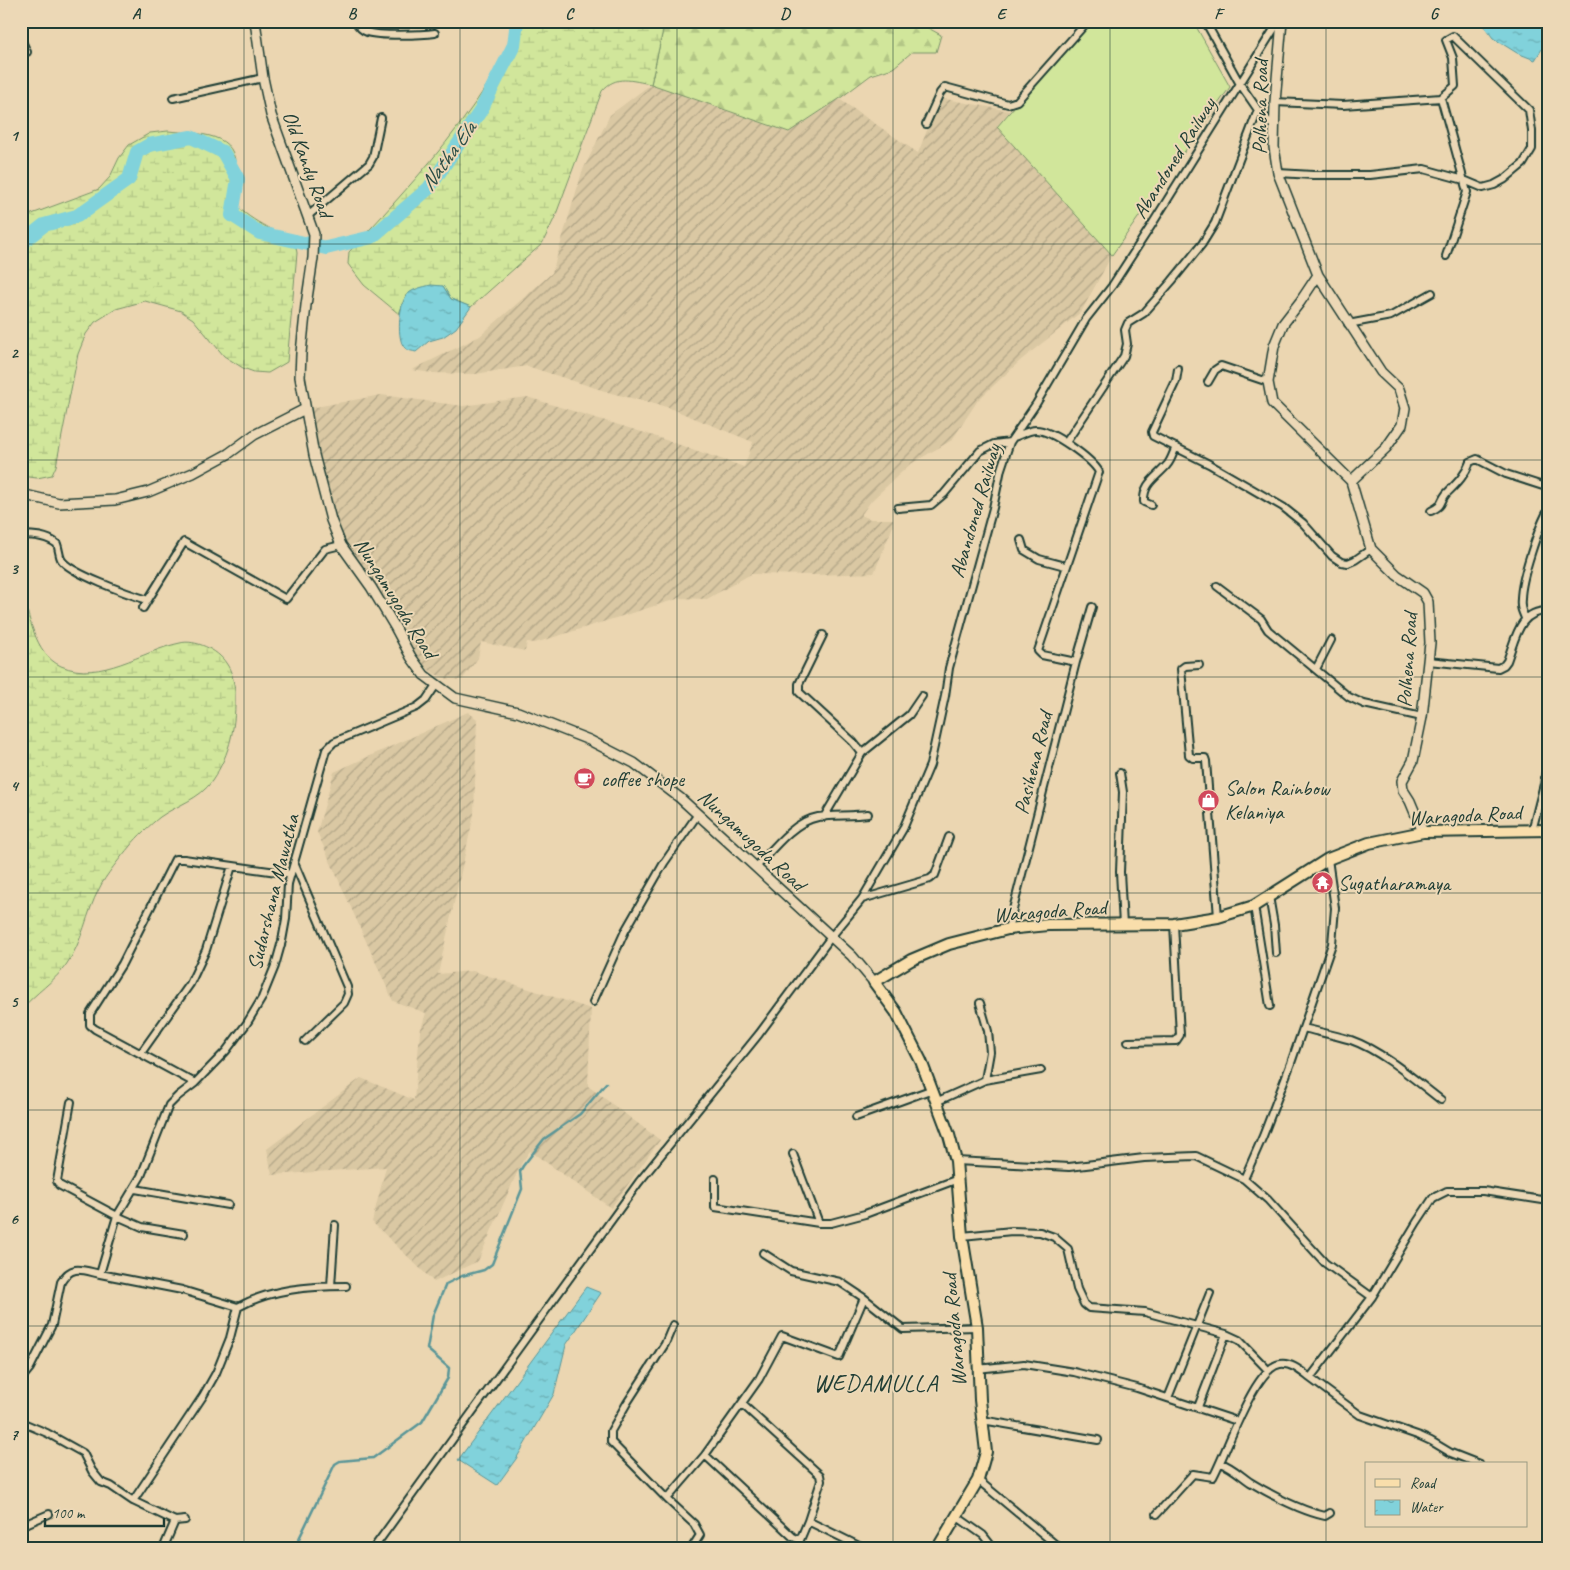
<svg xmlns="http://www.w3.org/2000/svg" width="1570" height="1570" font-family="Caveat,sans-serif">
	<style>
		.industrial { fill: url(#industrial-furrows) }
		.forest { fill: url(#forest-firs); stroke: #789268 }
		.wetland { fill: url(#wetland-marsh); stroke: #789268 }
		.pitch { fill: #d1e69b; stroke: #789268 }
		.water { fill: url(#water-ripples); stroke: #5a9698 }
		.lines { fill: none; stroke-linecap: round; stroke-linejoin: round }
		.stream { stroke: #5a9698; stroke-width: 2.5 }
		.river { stroke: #81d2db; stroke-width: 14 }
		.minor-casing { stroke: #1f3d34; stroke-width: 10 }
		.tertiary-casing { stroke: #1f3d34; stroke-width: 12 }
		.primary-casing { stroke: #1f3d34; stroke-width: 14 }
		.minor { stroke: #ecd8b6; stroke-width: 6 }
		.tertiary { stroke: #ecd8b6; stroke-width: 9 }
		.primary { stroke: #f9deab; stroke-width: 10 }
		.grid { fill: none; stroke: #1f3d34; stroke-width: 1; stroke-opacity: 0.55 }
		.labels { text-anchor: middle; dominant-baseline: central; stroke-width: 4; stroke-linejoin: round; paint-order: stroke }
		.street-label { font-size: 21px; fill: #1f3d34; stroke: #ecd8b6 }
		.poi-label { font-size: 21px; fill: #1f3d34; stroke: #ecd8b6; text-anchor: start }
		.water-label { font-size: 22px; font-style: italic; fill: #294c45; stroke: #ecd8b6 }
		.quarter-label { font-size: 24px; letter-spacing: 1px; fill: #1f3d34; stroke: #ecd8b6 }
		.neatline { fill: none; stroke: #1f3d34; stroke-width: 2 }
		.grid-label { font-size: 16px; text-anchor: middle; font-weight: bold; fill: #1f3d34 }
	</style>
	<defs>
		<pattern id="industrial-furrows" width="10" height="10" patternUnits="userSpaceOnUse" patternTransform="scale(1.25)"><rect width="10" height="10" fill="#dac8a3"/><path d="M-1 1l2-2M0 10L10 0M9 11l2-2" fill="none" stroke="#b0a486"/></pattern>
		<pattern id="forest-firs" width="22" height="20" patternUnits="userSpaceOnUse" patternTransform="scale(1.25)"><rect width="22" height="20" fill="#d1e69b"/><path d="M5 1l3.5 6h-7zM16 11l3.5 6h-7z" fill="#b3c686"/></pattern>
		<pattern id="wetland-marsh" width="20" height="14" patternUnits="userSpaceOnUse" patternTransform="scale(1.25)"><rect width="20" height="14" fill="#d1e69b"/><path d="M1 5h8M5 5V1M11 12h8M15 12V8" fill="none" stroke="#b3c686"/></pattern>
		<pattern id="water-ripples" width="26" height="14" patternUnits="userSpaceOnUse" patternTransform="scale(1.25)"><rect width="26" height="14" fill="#81d2db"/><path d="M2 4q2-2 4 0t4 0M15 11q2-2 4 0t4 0" fill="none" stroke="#69acb2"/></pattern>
	</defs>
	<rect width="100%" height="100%" fill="#ebd6b1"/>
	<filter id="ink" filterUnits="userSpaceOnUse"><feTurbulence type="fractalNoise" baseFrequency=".02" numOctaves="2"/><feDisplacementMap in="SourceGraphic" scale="10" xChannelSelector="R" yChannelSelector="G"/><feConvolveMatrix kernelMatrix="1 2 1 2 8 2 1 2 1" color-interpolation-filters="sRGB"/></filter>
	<g filter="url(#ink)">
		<!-- industrial -->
		<path class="industrial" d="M651 84 788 132 839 99 918 153 940 98 1010 111 997 127 1112 255 1081 312 1021 360 978 400 952 440 909 465 871 501 861 515 870 519H893V526L874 573 815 575 751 574 707 599 680 598 535 643 527 642 525 651 481 642 478 658 462 680 448 679 435 674 411 657 341 545 305 409 381 395 463 406 527 397 645 433 744 467 753 442 667 407 611 393 527 366 475 374 432 373 412 370 480 336 552 273 582 172 610 115Z
			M468 712 477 719 474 814 438 974 473 971 591 1009 588 1086 660 1140 611 1208 530 1151 521 1164 478 1261 434 1282 372 1222 386 1167 272 1175 267 1149 361 1078 414 1100 420 1032 426 1013 393 1001 317 832 334 772Z"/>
		<!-- forest -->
		<path class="forest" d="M665 21H913L919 23 941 35 936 52H912L893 68 871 75 839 99 789 132 651 84Z"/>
		<!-- wetland -->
		<path class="wetland" d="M515 21H665L651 84C632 81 616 74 602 91L555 217 542 244 471 307 451 299 443 286 406 295 399 314 364 285 348 264 349 252C393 204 438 157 475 103 492 78 509 51 515 21Z
			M168 131C197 134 240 131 235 172 234 180 231 194 235 202 242 217 281 234 295 242L297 253 287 362 268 373 254 372 243 368 224 356 193 319 181 311 145 301 116 309 95 322 86 334 78 354 56 466 52 475 37 478 21 476V218L99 189 110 177 119 158 129 145 150 133Z
			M21 588C29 614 34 654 61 666 101 683 141 651 180 643 195 639 218 650 226 663 232 671 234 682 235 692 236 724 231 753 212 781 200 799 177 805 160 817 150 825 138 836 130 846 121 857 105 876 99 889 86 913 83 942 66 965 54 982 35 993 21 1010Z"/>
		<!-- pitch -->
		<path class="pitch" d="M1088 21H1193L1230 87 1112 255 997 127Z"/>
		<!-- water -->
		<path class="water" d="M1480 21H1549V38L1535 60 1517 53 1493 38Z
			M431 285 443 286 451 299 471 307 456 328 443 337 429 341 416 352C413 351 408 351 405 348 396 340 399 306 406 296 411 289 423 287 431 285Z
			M586 1287 601 1293 566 1345 554 1394 516 1459 497 1485 458 1460Z"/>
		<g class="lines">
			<!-- stream -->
			<path class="stream" d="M294 1549 335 1464 340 1461 373 1458 422 1422 448 1378 449 1368 427 1349 433 1315 446 1284 462 1276 484 1270 492 1264 522 1189 520 1171 523 1166 544 1139 580 1114 606 1083"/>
			<!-- river -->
			<path class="river" d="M21 242 24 241 44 225 77 216 129 179 137 152 149 145 191 137 223 152 238 179 232 215 260 233 326 248 372 237 429 188 481 110 514 45 517 21"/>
			<defs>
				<path id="minor" d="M355 21C358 26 361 30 367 32 378 36 422 35 435 33
					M1205 21 1240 84 1258 110 1275 128
					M21 39 27 52
					M173 98 263 78
					M1441 98 1467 192 1446 256
					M1275 102 1343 105 1441 98 1455 86 1453 58 1446 40 1453 36 1529 110 1532 131V149L1523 164 1505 179 1494 185 1483 188 1464 180 1424 169 1370 175H1313L1278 173
					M926 124 940 93 945 87 1008 104 1017 101 1088 21
					M309 215 369 164 373 157 381 118
					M1348 324 1391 316 1432 293
					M1178 369 1176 381 1152 432 1153 436 1209 464 1283 507 1303 523 1332 556 1341 562 1348 563 1355 560 1371 549
					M1208 382 1215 370 1221 366 1268 382
					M1014 437C1020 435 1029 430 1036 430 1052 430 1092 459 1099 472L1038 651 1042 655 1076 662
					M1067 441 1124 356 1127 344 1125 330 1128 323 1144 313 1172 281 1202 244 1215 223 1258 110
					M1151 505 1144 502C1143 483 1156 478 1167 465 1171 461 1173 453 1176 447
					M898 508 931 505 944 494 980 451 994 444 1010 442
					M1431 511C1444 505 1439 503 1446 494 1456 484 1465 476 1470 462L1477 459 1506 474 1549 488
					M21 535C34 535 47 536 57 544 59 549 59 555 61 559 68 573 131 595 148 600
					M1021 540 1024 550 1039 559 1065 566
					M1217 586 1261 619 1268 630 1349 697 1364 704 1422 717
					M143 608 184 542 286 599 325 549 341 545
					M1525 618C1522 611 1520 607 1521 599 1521 579 1539 525 1549 509
					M823 635 799 684V692L853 742 862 753 824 817
					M1428 661 1498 668 1504 665 1507 661C1516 637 1519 610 1549 611
					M1199 665 1185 666 1181 669 1189 755 1193 758H1205L1206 761 1218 917
					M1316 669 1331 640
					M862 753 909 715 922 696
					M1120 773 1123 792 1120 872 1123 925
					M1532 831 1544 784 1549 753
					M295 865 347 987 348 994 344 1003 305 1041
					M756 867C772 850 794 821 818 817 834 815 851 816 868 814
					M1269 896 1274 925 1276 953
					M862 899 930 879 935 875 949 837
					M1254 906 1270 1006
					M1008 929 1076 662 1092 607
					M593 1002 625 931 664 863 698 814
					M980 1003 988 1031 990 1052 985 1080
					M1303 1028C1319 1032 1335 1035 1351 1040 1382 1051 1415 1080 1441 1100
					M1128 1042 1176 1041 1180 1035 1174 924
					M141 1053 190 984 206 950 232 866
					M195 1083 95 1029 90 1025V1014L122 964 175 859H184L291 874
					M938 1101 985 1080 1041 1070
					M71 1102 57 1181 59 1185 117 1216 142 1227 184 1234
					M856 1117 933 1089
					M793 1154 819 1223
					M956 1161 1069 1167 1144 1158 1196 1156 1244 1179 1268 1200 1325 1263 1372 1297
					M715 1179V1207L819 1223H831L865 1214 958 1179
					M1244 1179 1263 1136 1291 1063 1332 944 1335 908 1328 859
					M135 1189 228 1205
					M962 1236 1012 1231 1040 1232 1054 1237 1068 1249 1077 1289 1084 1304 1089 1308 1145 1312 1226 1334 1239 1340 1267 1369
					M763 1253 791 1271 840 1282 864 1298
					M100 1274 182 1290 238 1307
					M331 1286 335 1225
					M977 1369 1024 1364 1074 1372 1137 1388 1237 1421
					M1310 1378 1360 1415 1420 1436 1431 1441 1451 1453 1479 1464
					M21 1379 30 1368 52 1325 61 1282C72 1264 82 1270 100 1274L117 1216 141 1176 169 1105 178 1096 195 1083 226 1051 247 1023 262 998 275 966 282 941 286 919 288 884 326 750 334 742 417 707 426 700 436 685
					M1168 1398 1210 1293
					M742 1404 820 1475 821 1481 808 1521
					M1198 1407 1226 1334
					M982 1420 1098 1440
					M21 1422 47 1433 83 1453 92 1471 101 1482 111 1486 133 1501 175 1521 185 1520
					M705 1455 793 1537 800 1540 808 1521 865 1549
					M1221 1463C1232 1467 1240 1475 1250 1482 1273 1496 1299 1510 1325 1516L1330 1513
					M978 1480 1061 1549
					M667 1499 611 1442V1431L627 1403 665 1344 673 1325
					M133 1501 203 1396 216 1373 230 1338 238 1307C271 1289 309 1286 346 1286
					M1157 1514 1193 1474 1213 1477C1226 1454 1254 1368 1280 1364 1291 1362 1302 1372 1310 1378L1372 1297 1417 1222 1433 1198 1447 1191H1483L1549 1201
					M956 1516 983 1535 994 1549
					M21 1526 49 1514
					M163 1549 175 1521
					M373 1549 639 1182 759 1034 831 937 862 899 903 829 930 765 945 696 949 668 993 508 1001 469 1010 442 1036 404 1086 319 1112 286 1151 226 1279 21
					M584 1549H586
					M691 1549 700 1535 694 1524 667 1499 705 1455 759 1379 782 1336 839 1357 864 1298 903 1329 977 1327"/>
				<path id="tertiary" d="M255 21 263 78 271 115 314 234 313 258 306 305 301 353 300 377 314 455 331 520 341 545 371 587 395 627 411 657 424 675 455 698 518 712 589 740 634 763 680 798 737 850 852 956 874 982
					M1282 21 1275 102 1274 147 1278 173 1318 275 1381 372 1399 389 1405 408 1402 425 1386 448 1351 481
					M1318 275 1300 302 1283 324 1274 346 1268 382 1272 403 1351 481 1371 549 1397 575 1423 593 1428 602 1430 643 1422 717 1413 761 1402 781 1403 790 1410 801 1423 832
					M21 494 59 503 115 500 148 492 193 473 228 454 254 435 305 409"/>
				<path id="primary" d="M937 1549 978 1480 986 1452 980 1400 977 1327 962 1236 956 1161 949 1135 921 1061 896 1012 874 982 911 960 949 944 1008 929 1048 925 1174 924 1218 917 1254 906 1328 859 1369 843 1423 832 1549 830"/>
			</defs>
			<!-- minor casing -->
			<use href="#minor" class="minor-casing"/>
			<!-- tertiary casing -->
			<use href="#tertiary" class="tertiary-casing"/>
			<!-- primary casing -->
			<use href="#primary" class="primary-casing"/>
			<!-- minor -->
			<use href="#minor" class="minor"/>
			<!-- tertiary -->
			<use href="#tertiary" class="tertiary"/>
			<!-- primary -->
			<use href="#primary" class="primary"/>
		</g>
	</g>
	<!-- grid -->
	<path class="grid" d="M244 21V1549M460 21V1549M677 21V1549M893 21V1549M1110 21V1549M1326 21V1549M21 244H1549M21 460H1549M21 677H1549M21 893H1549M21 1110H1549M21 1326H1549"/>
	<!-- icons -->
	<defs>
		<symbol id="cafe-disc" viewBox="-11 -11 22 22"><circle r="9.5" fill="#d1495b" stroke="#ecd8b6"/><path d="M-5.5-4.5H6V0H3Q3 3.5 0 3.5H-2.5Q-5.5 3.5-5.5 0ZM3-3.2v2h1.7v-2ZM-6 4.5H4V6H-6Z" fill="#fff"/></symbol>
		<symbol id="shop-disc" viewBox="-11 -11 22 22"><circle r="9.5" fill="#d1495b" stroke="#ecd8b6"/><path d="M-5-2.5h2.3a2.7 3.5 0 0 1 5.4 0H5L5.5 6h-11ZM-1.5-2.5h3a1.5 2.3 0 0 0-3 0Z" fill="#fff"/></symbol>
		<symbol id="temple-disc" viewBox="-11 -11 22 22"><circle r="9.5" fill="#d1495b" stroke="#ecd8b6"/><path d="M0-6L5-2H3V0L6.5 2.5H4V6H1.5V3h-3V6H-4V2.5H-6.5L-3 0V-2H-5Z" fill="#fff"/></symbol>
	</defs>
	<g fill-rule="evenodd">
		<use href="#cafe-disc" x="572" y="766" width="25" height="25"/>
		<use href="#shop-disc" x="1196" y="788" width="25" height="25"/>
		<use href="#temple-disc" x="1310" y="870" width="25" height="25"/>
	</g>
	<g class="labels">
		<!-- street labels -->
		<g class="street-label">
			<text transform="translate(1260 107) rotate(-89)">Polhena Road</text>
			<text transform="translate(1174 158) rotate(-58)">Abandoned Railway</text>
			<text transform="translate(308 164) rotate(70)">Old Kandy Road</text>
			<text transform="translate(975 511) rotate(-74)">Abandoned Railway</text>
			<text transform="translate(396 598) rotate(58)">Nungamugoda Road</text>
			<text transform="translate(1407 660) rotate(-86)">Polhena Road</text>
			<text transform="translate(1033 763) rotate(-76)">Pasihena Road</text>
			<text transform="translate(1465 815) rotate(-3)">Waragoda Road</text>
			<text transform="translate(752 840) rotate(43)">Nungamugoda Road</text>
			<text transform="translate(273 892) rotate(-76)">Sudarshana Mawatha</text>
			<text transform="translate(1050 911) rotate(-4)">Waragoda Road</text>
			<text transform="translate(954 1330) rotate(-95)">Waragoda Road</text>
		</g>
		<!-- poi labels -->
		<g class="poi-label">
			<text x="601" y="779">coffee shope</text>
			<text x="1225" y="788">Salon Rainbow<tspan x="1225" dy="24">Kelaniya</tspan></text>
			<text x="1338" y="883">Sugatharamaya</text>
		</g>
		<!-- water labels -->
		<g class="water-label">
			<text transform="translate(448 156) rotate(-54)">Natha Ela</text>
		</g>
		<!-- quarter labels -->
		<g class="quarter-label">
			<text x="876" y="1383">WEDAMULLA</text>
		</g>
	</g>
	<!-- margin -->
	<rect width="1570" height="1570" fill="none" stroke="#ecd8b6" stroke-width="55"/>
	<!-- legend -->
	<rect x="1365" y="1462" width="162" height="65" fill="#ecd8b6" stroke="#9a9a82"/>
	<rect x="1375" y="1479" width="25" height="8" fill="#f9deab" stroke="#9a9a82"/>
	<text x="1410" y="1488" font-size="15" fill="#1f3d34">Road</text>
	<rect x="1375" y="1500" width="25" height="15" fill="url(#water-ripples)" stroke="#9a9a82"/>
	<text x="1410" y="1512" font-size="15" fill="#1f3d34">Water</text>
	<!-- scale -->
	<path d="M45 1518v8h119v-8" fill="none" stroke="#1f3d34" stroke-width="2.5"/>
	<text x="52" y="1518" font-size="15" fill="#1f3d34" stroke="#ecd8b6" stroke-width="4" paint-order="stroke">100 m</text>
	<rect x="28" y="28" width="1514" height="1514" class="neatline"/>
	<g class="grid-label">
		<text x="136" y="19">A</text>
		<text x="352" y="19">B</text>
		<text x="569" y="19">C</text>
		<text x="785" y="19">D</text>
		<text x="1001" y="19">E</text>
		<text x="1218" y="19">F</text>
		<text x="1434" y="19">G</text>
		<text x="14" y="141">1</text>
		<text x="14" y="358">2</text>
		<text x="14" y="574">3</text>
		<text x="14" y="791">4</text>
		<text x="14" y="1007">5</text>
		<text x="14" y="1224">6</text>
		<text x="14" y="1440">7</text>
	</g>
</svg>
